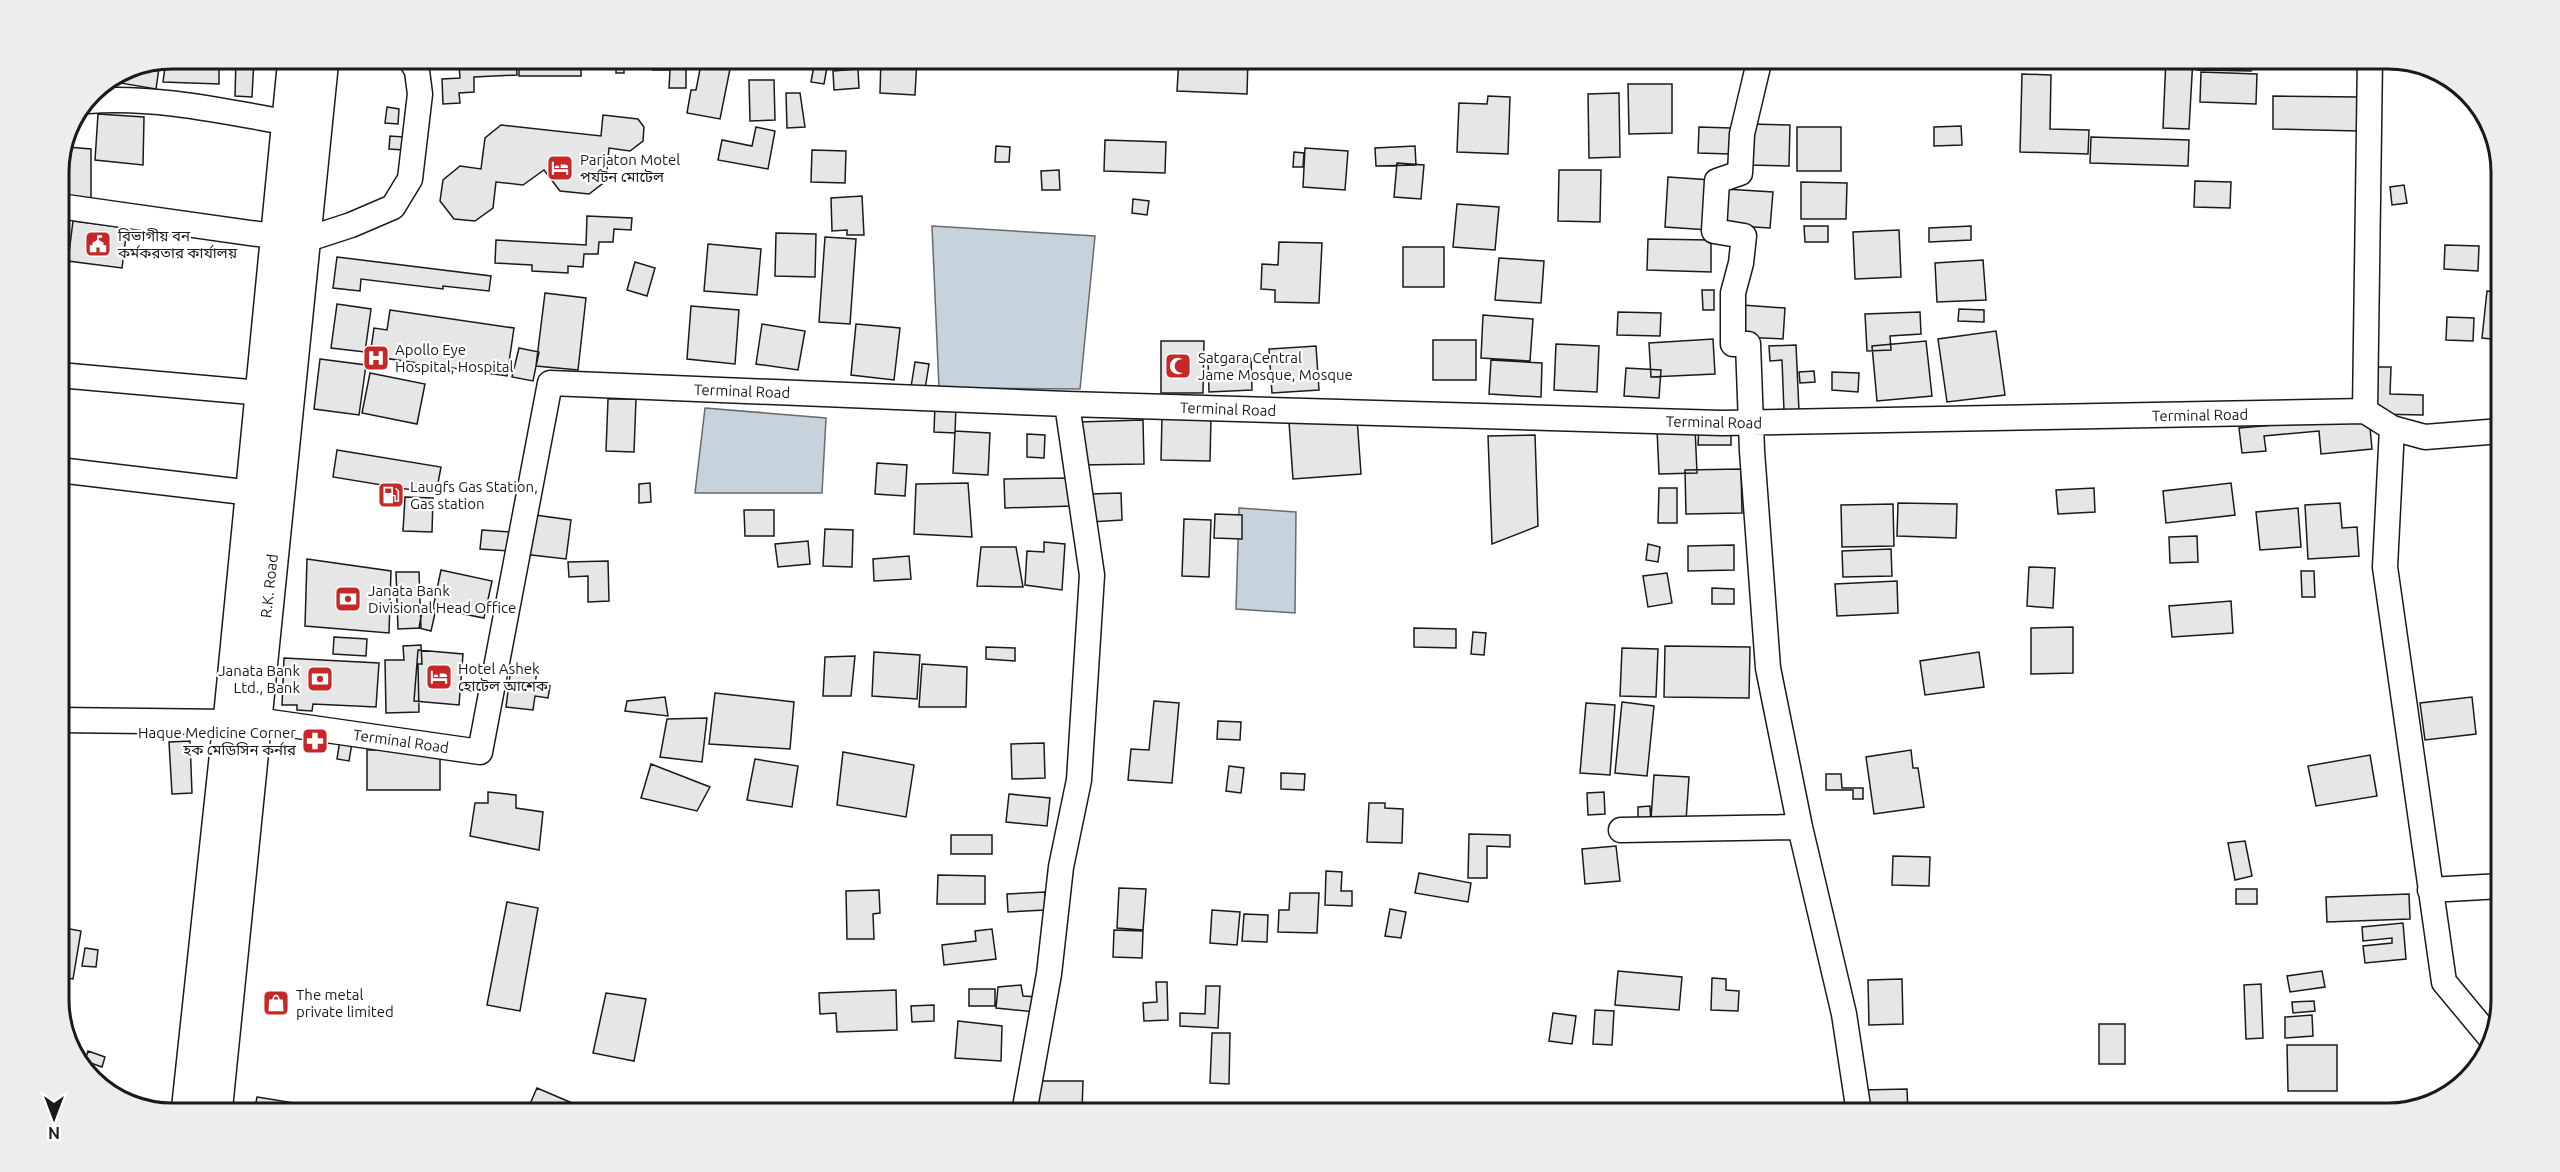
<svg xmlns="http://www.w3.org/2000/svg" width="2560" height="1172" font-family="Ubuntu,'Noto Sans Bengali',sans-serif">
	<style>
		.water { fill: #c6d2dc; stroke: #6a6a6a; stroke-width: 1.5 }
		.building { fill: #e6e6e6; stroke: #1a1a1a; stroke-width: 1.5 }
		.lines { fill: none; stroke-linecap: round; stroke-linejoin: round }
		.minor-casing { stroke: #1a1a1a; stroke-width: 27 }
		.highway-casing { stroke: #1a1a1a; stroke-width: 36 }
		.minor { stroke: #fff; stroke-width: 24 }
		.highway { stroke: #fff; stroke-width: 33 }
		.labels { text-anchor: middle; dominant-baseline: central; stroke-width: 4.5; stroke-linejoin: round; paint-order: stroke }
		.poi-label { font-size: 15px; fill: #1a1a1a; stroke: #fff; text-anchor: start }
		.street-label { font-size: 15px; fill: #1a1a1a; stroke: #fff }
		.rim { fill: none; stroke: #1a1a1a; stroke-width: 3 }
	</style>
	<rect width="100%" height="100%" fill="#fff"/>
	<!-- water -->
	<path class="water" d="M932 226 1095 236 1080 389 939 388Z
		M705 408 826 418 822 493H695Z
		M1239 508 1296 512 1295 613 1236 609Z"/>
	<!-- building -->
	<path class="building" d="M172 58H219V84L163 82 166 60Z
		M475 58H516L517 75 474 77V92L459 93 460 103 443 104 442 79 460 78 459 65 476 64Z
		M519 58H624V73H616V68H581V76H519Z
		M653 58H686V88H669L670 70H653Z
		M748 58H779V69H749Z
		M881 58H917L915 95 880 93Z
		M1027 58H1093V65L1027 62Z
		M1179 58H1248L1247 94 1177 91Z
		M1323 58H1355L1356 64 1324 66Z
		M2023 58H2040V67H2024Z
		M2166 58H2193L2189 129 2163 128Z
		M2198 58H2251V71L2197 70Z
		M236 59H254L252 97 235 96Z
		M702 59 731 64 720 119 687 113 691 90H696Z
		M815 60 828 62 824 84 811 82Z
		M160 61 156 89 114 82 115 76 129 67Z
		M858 69 859 88 834 90 833 71Z
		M2201 72 2257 74 2256 104 2200 102Z
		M2022 74 2051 75 2050 129 2089 130 2088 154 2020 152Z
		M749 80H774L775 120 750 121Z
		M1628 84H1672V133L1629 134Z
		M786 93H800L805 127 787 128Z
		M1619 93 1620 157 1589 158 1588 94Z
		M1488 96 1510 97 1508 154 1457 152 1459 103 1487 104Z
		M2273 96 2359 97 2358 131 2273 129Z
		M406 105 421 107 419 151 389 149 390 136 404 137Z
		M387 107 399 109 398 124 385 123Z
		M98 114 144 117 143 165 95 160Z
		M603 115 638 119 644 127 643 141 630 151 609 148 606 181 589 194 560 191 544 170 523 185 496 182 493 208 475 221 454 219 440 201 443 180 460 166 481 169 485 138 501 125 601 136Z
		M1749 124 1790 125 1789 166 1748 165Z
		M1961 126 1962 145 1934 146V127Z
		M756 127 775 131 768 169 718 160 722 140 752 146Z
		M1699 127 1731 128 1730 154 1698 153Z
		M1797 127H1841V171H1797Z
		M2091 137 2189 140 2188 166 2090 163Z
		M1105 140 1166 142 1165 173 1104 171Z
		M996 146 1010 147 1009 162H995Z
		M1415 146 1416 165 1376 166 1375 148Z
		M67 147 91 149V203L59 200V165Z
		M1305 148 1348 151 1345 190 1303 187Z
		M812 150 846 151 845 183 811 182Z
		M1294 152 1304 153 1303 167H1293Z
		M1397 163 1424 165 1421 199 1394 197Z
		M1059 170 1060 190H1042L1041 171Z
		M1559 170H1601L1600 222 1558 221Z
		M1668 177 1712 180 1709 230 1665 227Z
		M2195 181 2231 182 2230 208 2194 207Z
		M1801 182 1847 183 1846 219H1801Z
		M2404 185 2407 203 2392 205 2390 187Z
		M1725 189 1773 192 1770 228 1722 225Z
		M862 196 864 235H847V230L832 231 831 198Z
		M1133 199 1149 201 1147 215 1132 213Z
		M1457 204 1499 207 1495 250 1453 247Z
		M587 216 632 218 631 230 614 229 613 242H599L598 254H584L583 267 568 266V273L532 271V265L495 263 496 240 586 245Z
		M73 221 127 228 122 268 68 261Z
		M1804 226H1828V242H1805Z
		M1971 226V240L1929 242V228Z
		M1899 230 1901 277 1855 279 1853 232Z
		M776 233 816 234 815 277 775 276Z
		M825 237 856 239 850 324 819 322Z
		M1648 239 1711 240V272L1647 270Z
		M1279 242 1322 243 1319 303 1275 302V290L1261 289 1262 264 1278 265Z
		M708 244 761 249 757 295 704 291Z
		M2445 245 2479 246 2478 271 2444 269Z
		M1403 247H1444V287H1403Z
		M337 257 491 276 489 291 443 286V289L361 279 360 291 333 288Z
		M1499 258 1544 261 1541 303 1495 300Z
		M1983 260 1986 300 1937 302 1935 263Z
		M635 262 655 268 647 296 627 290Z
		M1702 290H1714V310H1703Z
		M2487 291 2501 292V340L2482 338Z
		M545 293 586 298 578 370 536 366Z
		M337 304 371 309 365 352 331 348Z
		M1742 305 1785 308 1783 339 1740 337Z
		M691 306 739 310 735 364 687 359Z
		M1959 309 1984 310V322L1958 321Z
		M390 310 514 328 507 376 370 356 374 328 387 330Z
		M1618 312 1661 313 1660 336 1617 335Z
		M1920 312 1921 334 1890 336 1891 350 1867 351 1865 314Z
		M1483 315 1533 319 1530 361 1481 358Z
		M2447 317 2474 318 2473 341 2446 340Z
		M762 324 805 331 798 370 756 364Z
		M856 324 900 328 894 380 851 375Z
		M1996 331 2005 395 1947 402 1938 339Z
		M1713 339 1715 374 1651 377 1649 343Z
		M1433 340H1476V380H1433Z
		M1161 341H1204L1203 393H1161Z
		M1926 341 1932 396 1877 401 1872 346Z
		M1556 344 1599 346 1597 392 1554 390Z
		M1796 345 1799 411H1784L1782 360 1770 361 1769 346Z
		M1316 346 1319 390 1272 393 1269 349Z
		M519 348 539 352 533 381 512 377Z
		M1251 358 1252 390 1209 392 1208 360Z
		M320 359 366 365 359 415 314 409Z
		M1491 360 1542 363 1541 397 1489 394Z
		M915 362 929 364 925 389 911 387Z
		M2376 367H2391L2390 394 2423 395V415L2375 414Z
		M1626 368 1661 370 1659 398 1624 396Z
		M1814 371 1815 382 1800 383 1799 372Z
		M1832 372 1859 373 1858 392 1832 390Z
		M370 373 425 384 417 424 362 413Z
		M608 399H636L634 452 606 451Z
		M935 404 956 405 955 433 934 432Z
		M1162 417H1211L1210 461 1161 460Z
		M2369 417 2372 449 2321 454 2319 431 2264 436 2266 451 2242 453 2239 428Z
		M1357 418 1361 474 1293 479 1289 422Z
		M1143 420 1144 464 1080 465 1079 422Z
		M1695 427 1697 473 1659 474 1657 429Z
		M1699 428 1731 429V445H1698Z
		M955 431 990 433 988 475 953 473Z
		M1027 434 1045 435 1044 458 1027 457Z
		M1535 435 1538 526 1492 544 1488 436Z
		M337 450 441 467 436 494 333 477Z
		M877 463 907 465 905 496 875 494Z
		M1741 469 1742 513 1686 514 1685 470Z
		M1072 478 1073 506 1005 508 1004 479Z
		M650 483 651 502 639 503V484Z
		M968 483 972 537 914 534 916 484Z
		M2231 483 2235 515 2166 523 2163 491Z
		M1659 488H1677V523H1658Z
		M2094 488 2095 512 2058 514 2056 490Z
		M1121 493 1122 520 1091 522 1090 494Z
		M405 497 433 498 432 532 403 531Z
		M1898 503 1957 504 1956 538 1897 536Z
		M2340 503 2342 528 2357 527 2359 556 2308 559 2305 505Z
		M1893 504 1894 546 1842 547 1841 505Z
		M2298 508 2301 547 2260 550 2256 512Z
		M744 510H774V536H745Z
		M528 514 571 520 566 559 523 554Z
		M1215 514 1242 515V539L1214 538Z
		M1184 519 1211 520 1209 577 1182 576Z
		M825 529 853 530 852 567 823 566Z
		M482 530 510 532 509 551 480 549Z
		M2197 536 2198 562 2170 563 2169 537Z
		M808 541 810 564 778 567 775 544Z
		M1044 542 1065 544 1062 590 1025 585 1027 551 1044 552Z
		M1648 544 1660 547 1658 562 1646 560Z
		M1734 545V570L1688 571V546Z
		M981 547H1016L1023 587 977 586Z
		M1891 549 1892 576 1843 577 1842 551Z
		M909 556 911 579 874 581 873 559Z
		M307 559 391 571 389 633 305 626Z
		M608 561 609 601 588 602V576L569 577 568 562Z
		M2029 567 2055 568 2053 608 2027 606Z
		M441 570 492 581 484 618 433 608Z
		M2301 571H2314L2315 597H2302Z
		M396 572H419L421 628 398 629Z
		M1667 573 1672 603 1648 607 1643 576Z
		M1897 581 1898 613 1837 616 1835 584Z
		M1712 588 1734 589V604H1712Z
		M2231 601 2233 633 2172 637 2169 606Z
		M423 606 436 609 431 631 419 628Z
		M2073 627V673L2031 674V628Z
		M1414 628 1456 629V648L1414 647Z
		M1473 632 1486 633 1484 655 1471 654Z
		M334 637 367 639 366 656 333 654Z
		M421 645 422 664H418L419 712 386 713 385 660H404L403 646Z
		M1665 646 1750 647 1749 698 1664 697Z
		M986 647 1015 648V661L986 659Z
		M1622 648 1658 649 1656 697 1620 696Z
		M418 650 463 654 459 705 414 701Z
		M874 652 920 655 917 699 872 696Z
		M1979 652 1984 687 1925 695 1920 661Z
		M855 656 851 696H823L825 657Z
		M284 658 379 663 376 707 313 704 312 711 297 710V705H282Z
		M922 664 967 667 966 707H919Z
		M511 667 537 671 535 684 550 686 548 698 535 696 533 710 506 707Z
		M715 693 794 702 790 749 709 744Z
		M665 697 668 716 625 711 627 701Z
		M2472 697 2476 734 2425 740 2420 703Z
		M1154 701 1179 703 1172 783 1128 780 1131 749 1149 750Z
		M1622 702 1654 706 1647 776 1615 773Z
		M1586 703 1615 705 1610 775 1580 773Z
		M707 718 702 762 660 757 667 719Z
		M1218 721 1241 722 1240 740 1217 739Z
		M340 740 352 743 349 761 337 759Z
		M190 741 192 793 172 794 169 742Z
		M1044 743 1045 778 1012 779 1011 744Z
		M367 750H440V790H367Z
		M1911 750 1913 768H1918L1924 807 1874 814 1866 757Z
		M843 752 914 765 906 817 837 805Z
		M2370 755 2377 796 2316 806 2308 766Z
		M755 759 798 766 792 807 747 800Z
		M651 764 710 787 697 811 641 798Z
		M1229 766 1244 768 1241 793 1226 791Z
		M1281 773 1305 774 1304 790 1281 789Z
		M1826 774H1841L1842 788H1863V799H1853V790H1826Z
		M1654 775 1689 777 1686 821 1651 819Z
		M488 792 516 795V808L543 812 539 850 470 836 475 803H488Z
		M1604 792 1605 814 1588 815 1587 793Z
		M1009 794 1050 798 1047 826 1006 822Z
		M1369 803H1385V808L1403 809 1402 843 1367 842Z
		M1650 806 1651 827H1638V807Z
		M1469 834 1510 835V847L1487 846V878H1468Z
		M951 835H992V854H951Z
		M2245 841 2252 876 2235 880 2228 843Z
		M1616 846 1620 881 1585 884 1582 849Z
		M1893 856 1930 857 1929 886 1892 885Z
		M1326 871 1342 872 1341 891H1352V906L1325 905Z
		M1419 873 1471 883 1468 902 1415 893Z
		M938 875 985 876V904H937Z
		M1119 888 1146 889 1143 930 1117 928Z
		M2236 889H2257V904H2236Z
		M879 890 880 913 873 914 874 939H847L846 891Z
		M1045 892V910L1008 912 1007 894Z
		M1290 893H1319L1317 933 1278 932 1279 910H1289Z
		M2409 894 2410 919 2327 922 2326 897Z
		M507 902 538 908 520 1011 487 1005Z
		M1390 909 1406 912 1401 938 1385 936Z
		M1212 910 1240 912 1237 945 1210 943Z
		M1244 914 1268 915 1267 942 1242 941Z
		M2403 923 2406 959 2365 963 2363 946 2392 943V938L2363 941 2362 927Z
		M59 927 81 931 73 979 59 977Z
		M992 929 996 959 944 965 942 945 976 941 975 931Z
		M1114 930 1143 931 1142 958 1113 957Z
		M85 948 98 950 96 967 82 966Z
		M1618 971 1682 977 1679 1010 1615 1005Z
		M2322 971 2325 987 2290 992 2287 976Z
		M1712 978 1726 979V990L1739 991 1738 1011 1711 1010Z
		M1902 979 1903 1024 1869 1025 1868 980Z
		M1156 982H1167L1168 1020 1144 1021 1143 1003 1157 1002Z
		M2261 984 2263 1038 2246 1039 2244 985Z
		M1021 985 1023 996 1038 997 1035 1012 996 1008 998 987Z
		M1206 986H1220L1218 1028 1180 1026V1013L1205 1014Z
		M969 989H995V1006H969Z
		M896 990 897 1030 837 1032 836 1013 820 1014 819 993Z
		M606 993 646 999 634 1061 593 1053Z
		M2314 1001 2315 1011 2293 1013 2292 1002Z
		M934 1005V1021L912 1022 911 1006Z
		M1595 1010 1614 1011 1612 1045 1593 1044Z
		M1553 1013 1576 1016 1572 1044 1549 1041Z
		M2312 1015 2313 1036 2285 1038V1017Z
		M958 1021 1002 1026 1001 1061 955 1058Z
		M2099 1024H2125V1064H2099Z
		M1212 1033H1230L1229 1084 1210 1083Z
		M2287 1045H2337V1091H2288Z
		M88 1051 105 1057 102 1067 85 1061Z
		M1035 1081H1083L1082 1111H1035Z
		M537 1088 586 1109 584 1113H526Z
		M1907 1089 1908 1113H1864L1863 1090Z
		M257 1097 307 1105 305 1113H254Z
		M826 1103 851 1104V1113H826Z"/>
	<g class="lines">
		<defs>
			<path id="minor" d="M1760 58 1742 134 1740 173 1717 181 1714 231 1744 236 1741 263 1733 293V344H1748L1752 451 1768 668 1800 827 1844 1014 1859 1113
				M88 101C157 96 222 111 290 123
				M59 206 279 237
				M305 240 351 225 393 207 410 179 420 94 417 71 410 58
				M59 375 262 393
				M2365 411 2370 58
				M2392 428 2385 567 2444 982 2493 1041
				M59 470 252 493
				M59 720 230 722 256 720 480 752 550 383 1067 404 1722 423 2365 411 2392 428 2425 437 2501 431
				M1621 830 1800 827
				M2430 890 2501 886
				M1024 1113 1049 974 1061 867 1079 780 1092 575 1067 404"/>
			<path id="highway" d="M188 1113 230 722 295 58
				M215 1113 322 58"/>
		</defs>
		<!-- minor casing -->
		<use href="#minor" class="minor-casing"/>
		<!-- highway casing -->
		<use href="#highway" class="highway-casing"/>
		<!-- minor -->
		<use href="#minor" class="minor"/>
		<!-- highway -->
		<use href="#highway" class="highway"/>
	</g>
	<!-- icons -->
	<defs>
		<symbol id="hotel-square" viewBox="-11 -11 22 22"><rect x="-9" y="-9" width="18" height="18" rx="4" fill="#c62828" stroke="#fff"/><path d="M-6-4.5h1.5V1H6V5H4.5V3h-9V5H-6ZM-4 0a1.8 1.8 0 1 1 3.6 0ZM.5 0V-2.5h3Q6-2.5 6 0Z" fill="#fff"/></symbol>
		<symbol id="civic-square" viewBox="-11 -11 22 22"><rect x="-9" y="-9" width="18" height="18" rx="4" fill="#c62828" stroke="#fff"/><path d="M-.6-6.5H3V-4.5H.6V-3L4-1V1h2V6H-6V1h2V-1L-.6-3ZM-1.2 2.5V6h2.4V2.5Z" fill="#fff"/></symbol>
		<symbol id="hospital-square" viewBox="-11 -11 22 22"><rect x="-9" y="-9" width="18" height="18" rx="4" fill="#c62828" stroke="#fff"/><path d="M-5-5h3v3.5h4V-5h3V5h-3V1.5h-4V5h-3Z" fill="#fff"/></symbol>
		<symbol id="mosque-square" viewBox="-11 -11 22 22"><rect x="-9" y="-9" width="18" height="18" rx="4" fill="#c62828" stroke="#fff"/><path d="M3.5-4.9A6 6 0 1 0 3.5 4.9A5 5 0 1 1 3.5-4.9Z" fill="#fff"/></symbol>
		<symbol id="fuel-square" viewBox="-11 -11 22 22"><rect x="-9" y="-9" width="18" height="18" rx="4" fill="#c62828" stroke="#fff"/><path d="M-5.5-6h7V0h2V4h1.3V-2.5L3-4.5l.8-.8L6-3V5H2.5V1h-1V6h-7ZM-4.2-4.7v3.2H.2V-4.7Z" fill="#fff"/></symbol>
		<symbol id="bank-square" viewBox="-11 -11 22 22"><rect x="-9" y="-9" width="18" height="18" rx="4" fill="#c62828" stroke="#fff"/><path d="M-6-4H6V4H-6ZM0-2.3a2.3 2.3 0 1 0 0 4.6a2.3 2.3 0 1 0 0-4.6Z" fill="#fff"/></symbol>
		<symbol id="pharmacy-square" viewBox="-11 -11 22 22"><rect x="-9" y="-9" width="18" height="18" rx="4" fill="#c62828" stroke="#fff"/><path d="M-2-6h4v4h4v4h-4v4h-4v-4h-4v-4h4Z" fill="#fff"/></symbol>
		<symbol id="shop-square" viewBox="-11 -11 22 22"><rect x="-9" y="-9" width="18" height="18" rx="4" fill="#c62828" stroke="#fff"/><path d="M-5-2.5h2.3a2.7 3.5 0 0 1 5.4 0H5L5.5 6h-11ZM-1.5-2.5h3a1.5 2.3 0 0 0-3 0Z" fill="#fff"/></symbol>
	</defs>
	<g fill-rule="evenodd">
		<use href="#hotel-square" x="545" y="153" width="30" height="30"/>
		<use href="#civic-square" x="83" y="229" width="30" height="30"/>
		<use href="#hospital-square" x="361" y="343" width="30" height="30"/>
		<use href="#mosque-square" x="1163" y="351" width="30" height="30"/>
		<use href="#fuel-square" x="376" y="480" width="30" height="30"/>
		<use href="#bank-square" x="333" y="584" width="30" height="30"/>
		<use href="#hotel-square" x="424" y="662" width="30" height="30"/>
		<use href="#bank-square" x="305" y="664" width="30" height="30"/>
		<use href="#pharmacy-square" x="300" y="726" width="30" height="30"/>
		<use href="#shop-square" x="261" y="988" width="30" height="30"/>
	</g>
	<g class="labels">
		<!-- poi labels -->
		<g class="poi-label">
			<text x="580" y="159">Parjaton Motel<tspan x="580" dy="17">পর্যটন মোটেল</tspan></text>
			<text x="118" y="235">বিভাগীয় বন<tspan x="118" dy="17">কর্মকরতার কার্যালয়</tspan></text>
			<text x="395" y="349">Apollo Eye<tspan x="395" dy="17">Hospital, Hospital</tspan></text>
			<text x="1198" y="357">Satgara Central<tspan x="1198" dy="17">Jame Mosque, Mosque</tspan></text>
			<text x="410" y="486">Laugfs Gas Station,<tspan x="410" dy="17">Gas station</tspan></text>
			<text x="368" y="590">Janata Bank<tspan x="368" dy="17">Divisional Head Office</tspan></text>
			<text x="458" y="668">Hotel Ashek<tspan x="458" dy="17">হোটেল আশেক</tspan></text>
			<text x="300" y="670" text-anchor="end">Janata Bank<tspan x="300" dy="17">Ltd., Bank</tspan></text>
			<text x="296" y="732" text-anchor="end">Haque Medicine Corner<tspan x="296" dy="17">হক মেডিসিন কর্নার</tspan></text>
			<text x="296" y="994">The metal<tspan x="296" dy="17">private limited</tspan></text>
		</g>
		<!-- street labels -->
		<g class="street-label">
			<text transform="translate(742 391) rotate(2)">Terminal Road</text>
			<text transform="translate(1228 409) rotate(2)">Terminal Road</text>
			<text transform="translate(2200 415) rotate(-1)">Terminal Road</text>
			<text transform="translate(1714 422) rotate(1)">Terminal Road</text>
			<text transform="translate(269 586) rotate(-84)">R.K. Road</text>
			<text transform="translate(401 741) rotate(8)">Terminal Road</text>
		</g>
	</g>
	<!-- crop -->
	<path d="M0 0H2560V1172H0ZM172 69H2388A103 103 0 0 1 2491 172V1000A103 103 0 0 1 2388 1103H172A103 103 0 0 1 69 1000V172A103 103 0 0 1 172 69Z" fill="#ededed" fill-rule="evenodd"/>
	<path class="rim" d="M172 69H2388A103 103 0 0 1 2491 172V1000A103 103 0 0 1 2388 1103H172A103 103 0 0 1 69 1000V172A103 103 0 0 1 172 69Z"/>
	<!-- north arrow -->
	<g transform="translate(54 1118) rotate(180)" stroke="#ffffff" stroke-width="4.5" paint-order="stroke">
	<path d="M0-4.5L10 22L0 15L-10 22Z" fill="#1a1a1a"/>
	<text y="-9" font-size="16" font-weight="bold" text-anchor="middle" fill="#1a1a1a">N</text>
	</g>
</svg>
